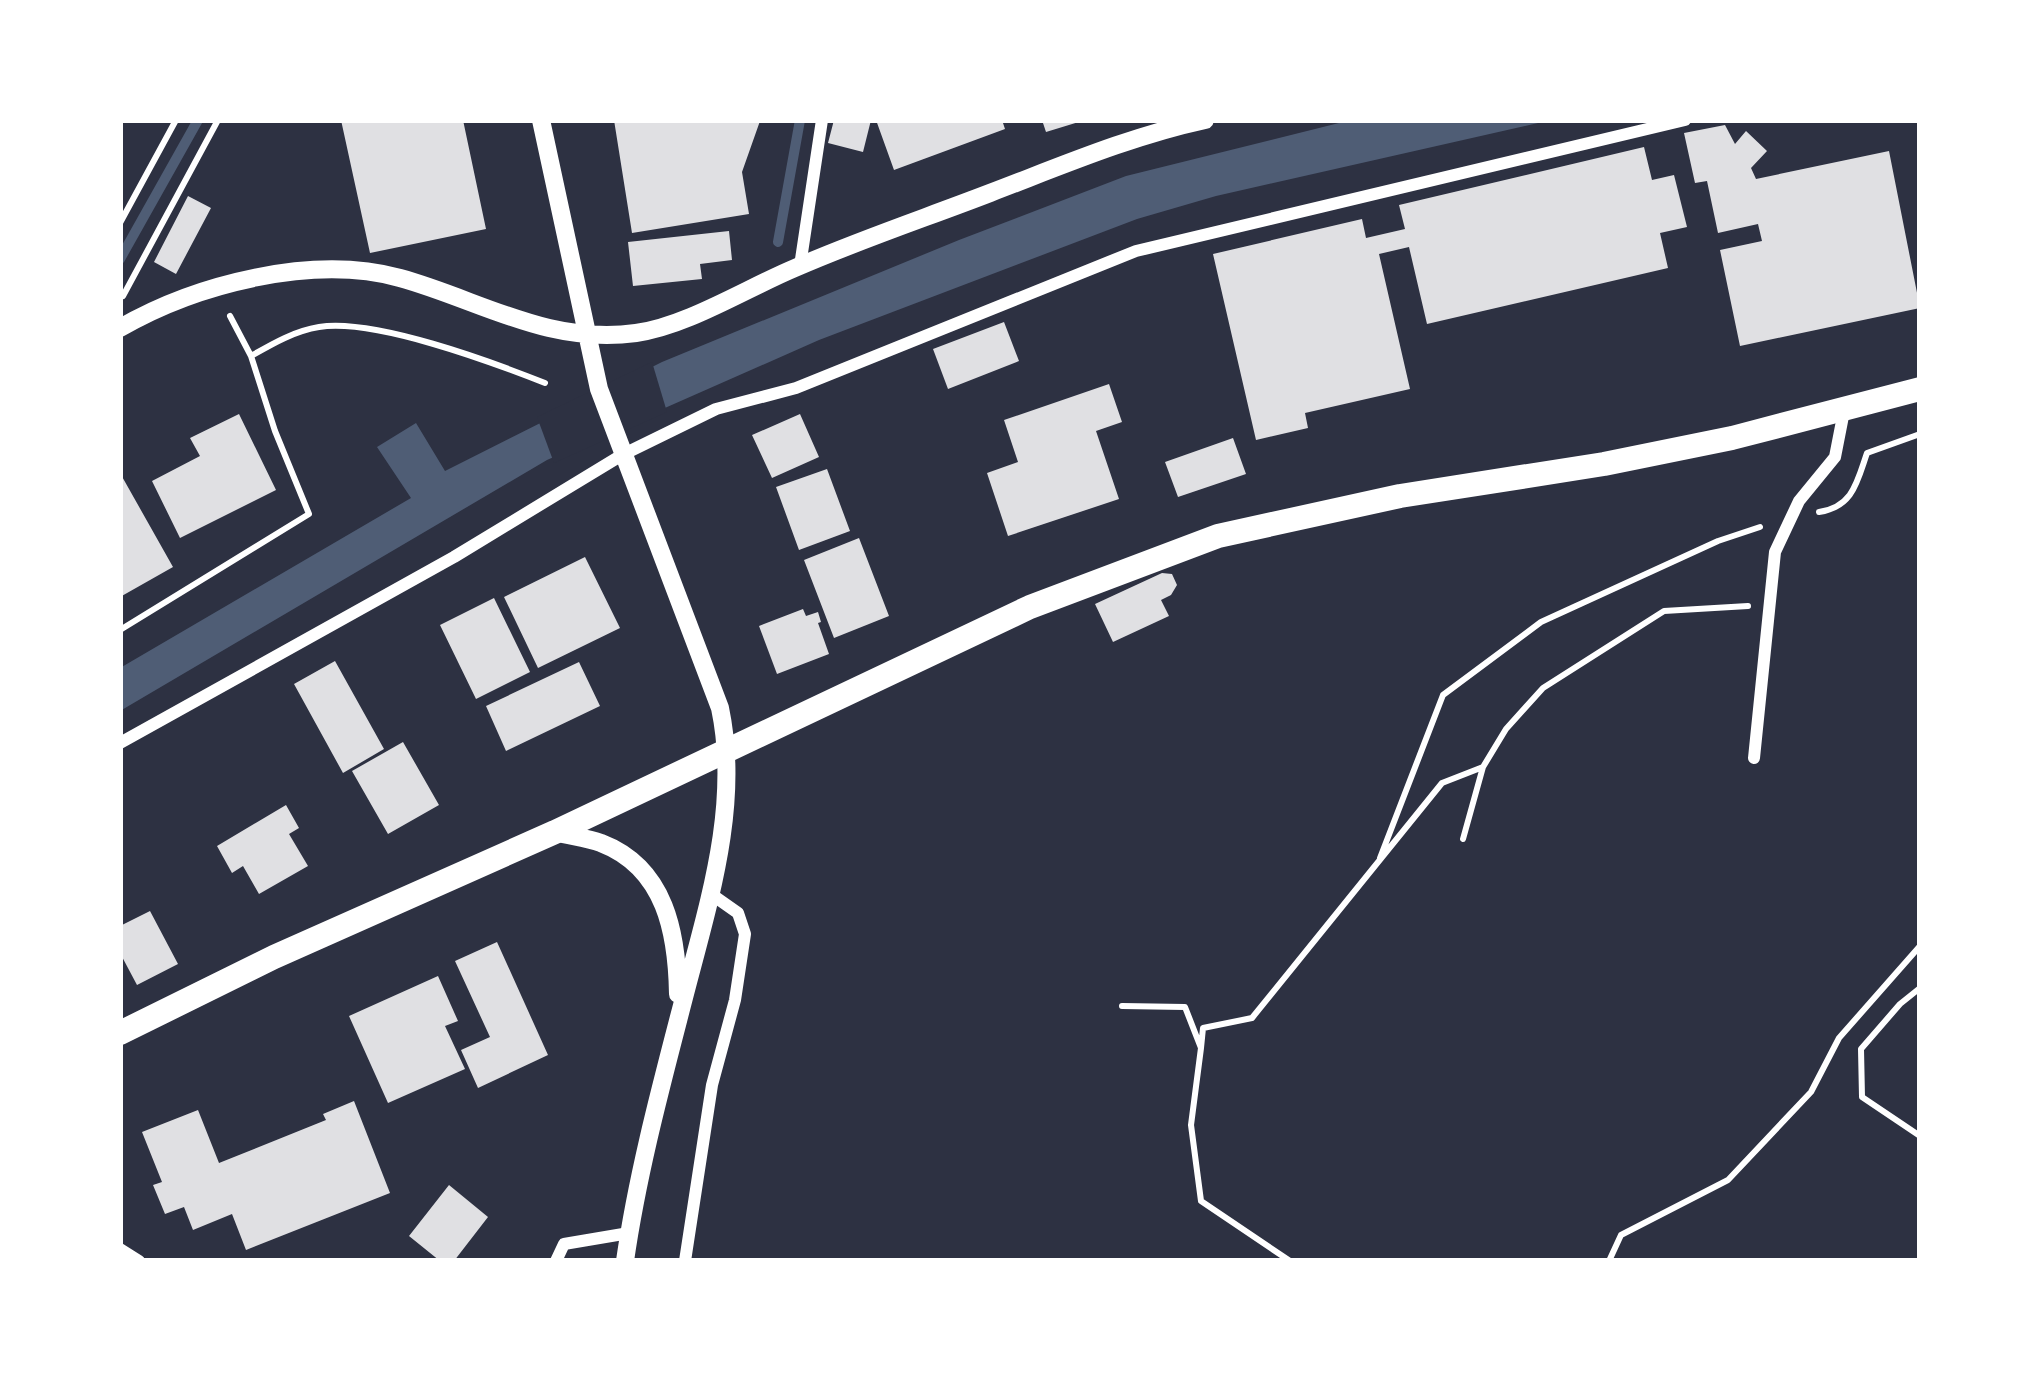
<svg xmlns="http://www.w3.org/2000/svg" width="2040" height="1381" font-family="'Varela Round',sans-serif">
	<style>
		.water { fill: #4f5d75 }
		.pier { fill: #2d3142 }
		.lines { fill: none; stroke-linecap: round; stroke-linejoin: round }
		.stream { stroke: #4f5d75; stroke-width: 10 }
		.building { fill: #e0e0e3 }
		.path { stroke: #fff; stroke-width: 6 }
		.minor { stroke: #fff; stroke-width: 12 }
		.tertiary { stroke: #fff; stroke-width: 18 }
		.primary { stroke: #fff; stroke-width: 24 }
	</style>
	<rect width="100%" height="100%" fill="#2d3142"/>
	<!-- water -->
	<path class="water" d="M1351 120H1551L1216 196 1137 219 819 340 547 460 120 711V668L411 498 377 447 416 423 445 471 662 362 959 240 1126 176Z"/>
	<!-- pier -->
	<path class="pier" d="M652 362 667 412 554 463 537 417Z"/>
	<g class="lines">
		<!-- stream -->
		<path class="stream" d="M778 242 800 120
			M120 259 198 120"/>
	</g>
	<!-- building -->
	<path class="building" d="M341 120H463L486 229 370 253Z
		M614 120 760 121 742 172 749 214 632 233Z
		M834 120H871L863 152 828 143Z
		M876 120H1002L1005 129 894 170Z
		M1042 120H1082V121L1046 132Z
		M1725 125 1735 144 1746 131 1767 151 1751 168 1756 179 1889 151 1920 308 1740 346 1720 250 1762 241 1758 224 1718 233 1707 181 1695 183 1684 133Z
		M1644 147 1652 180 1674 175 1687 227 1660 233 1668 268 1427 324 1409 247 1379 254 1410 389 1305 413 1308 428 1256 440 1213 254 1362 219 1366 238 1405 229 1399 205Z
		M188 196 211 208 176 274 154 262Z
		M729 231 732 260 700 264 702 279 633 286 628 242Z
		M1004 322 1019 361 948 389 933 349Z
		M1109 384 1122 422 1096 431 1119 499 1008 536 987 473 1018 462 1004 420Z
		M239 414 276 490 180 538 152 481 200 456 190 438Z
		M800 414 819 457 772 478 752 435Z
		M1233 438 1246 474 1178 497 1165 462Z
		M827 469 850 531 799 550 776 487Z
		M120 473 173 567 120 597Z
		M859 538 889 616 834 638 804 560Z
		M585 557 620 628 538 668 504 597Z
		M1162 573 1172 574 1177 585 1171 595 1161 600 1169 616 1113 642 1095 604Z
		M494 598 530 672 476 699 440 625Z
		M803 609 806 616 818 612 821 622 818 623 829 654 777 674 759 626Z
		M335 661 384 749 343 773 294 684Z
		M579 662 600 706 506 751 486 706Z
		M403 742 439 805 388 834 352 771Z
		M286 805 299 828 289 834 308 866 259 894 243 866 232 873 217 846Z
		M150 911 178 964 137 985 120 953V926Z
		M497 942 548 1055 478 1088 461 1050 490 1037 455 961Z
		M438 976 458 1021 445 1026 465 1069 388 1103 349 1016Z
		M354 1101 390 1193 246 1250 232 1214 193 1230 184 1207 165 1214 153 1185 162 1182 142 1132 198 1110 219 1163 326 1120 323 1114Z
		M449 1185 488 1217 454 1261H440L409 1236Z"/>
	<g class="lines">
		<!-- path -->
		<path class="path" d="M120 223 176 120
			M123 296 218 120
			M230 316 251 356C272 344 294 331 319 327 374 318 492 362 545 383
			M1819 512C1853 507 1857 482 1867 453L1920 434
			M120 630 309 514 275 431 251 356
			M1463 839 1483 767 1506 729 1543 688 1664 611 1748 606
			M1380 858 1443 695 1541 622 1718 541 1760 527
			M1920 988 1900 1004 1861 1049 1862 1097 1920 1136
			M1122 1006 1185 1007 1201 1048 1203 1028 1252 1018 1442 783 1483 767
			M1201 1048 1191 1125 1201 1201 1290 1261
			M1609 1261 1621 1235 1728 1180 1811 1092 1839 1038 1920 946"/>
		<!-- minor -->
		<path class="minor" d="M800 266 822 120
			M120 743 454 557 622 455 716 409 796 388 1136 251 1685 120
			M1754 758 1775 552 1799 501 1835 457 1844 411
			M120 1249 139 1261
			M556 1261 564 1244 629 1233
			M685 1261 712 1085 735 1000 745 934 738 913 711 894"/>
		<!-- tertiary -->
		<path class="tertiary" d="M541 120 599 389 720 708C740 803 710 898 686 990 663 1079 638 1170 625 1261
			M120 328C196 284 313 254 400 278 480 300 547 345 636 333 687 326 747 288 795 268 859 240 925 218 990 193 1061 166 1131 136 1205 120
			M555 832C570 836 587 838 601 843 666 868 677 934 678 994"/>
		<!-- primary -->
		<path class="primary" d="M120 1033 274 957 555 832 1030 607 1218 536 1400 496 1604 464 1732 438 1920 389"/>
	</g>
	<!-- border -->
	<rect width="2040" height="1381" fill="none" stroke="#ffffff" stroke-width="246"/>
</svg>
